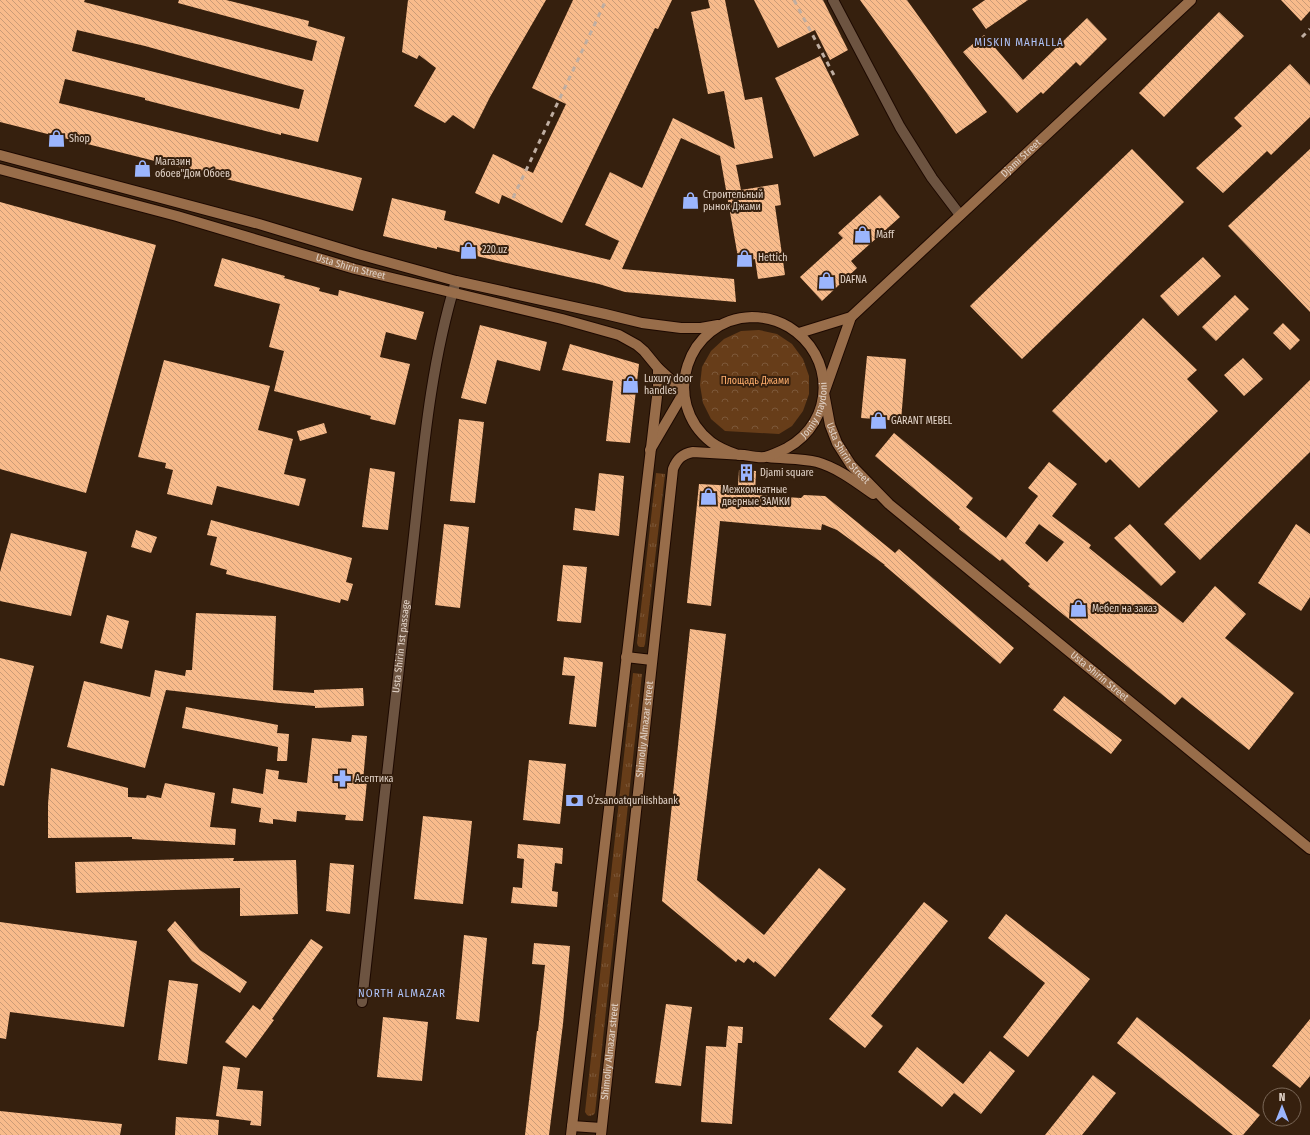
<svg xmlns="http://www.w3.org/2000/svg" width="1310" height="1135" font-family="'Fira Sans Condensed',sans-serif">
	<style>
		.grass { fill: url(#grass-tufts) }
		.forest { fill: url(#forest-crowns) }
		.building { fill: url(#building-back-hatch); fill-rule: evenodd }
		.lines { fill: none; stroke-linecap: round; stroke-linejoin: round }
		.street-casing { stroke: #1d0900; stroke-width: 12 }
		.secondary-casing { stroke: #1d0900; stroke-width: 12 }
		.street { stroke: #6d5441; stroke-width: 10 }
		.secondary { stroke: #986d4a; stroke-width: 10 }
		.rail { stroke: #bfaea2; stroke-width: 3; stroke-dasharray: 5 5; stroke-linecap: butt }
		.labels { text-anchor: middle; dominant-baseline: central; stroke-width: 4; stroke-linejoin: round; paint-order: stroke }
		.poi-label { font-size: 10px; fill: #e2d3c8; stroke: #36200e; text-anchor: start }
		.street-label { font-size: 10px; fill: #e2d3c8; stroke: #36200e }
		.park-label { font-size: 10px; fill: #ffae6d; stroke: #36200e }
		.neighbourhood-label { font-size: 11px; letter-spacing: 1px; fill: #afc3f9; stroke: #36200e }
	</style>
	<defs>
		<pattern id="grass-tufts" width="24" height="20" patternUnits="userSpaceOnUse"><rect width="24" height="20" fill="#673d19"/><path d="M3 7l-1-3M5 7V3M7 7l1-3M15 17l-1-3M17 17v-4M19 17l1-3" fill="none" stroke="#7c5839"/></pattern>
		<pattern id="forest-crowns" width="20" height="18" patternUnits="userSpaceOnUse"><rect width="20" height="18" fill="#673d19"/><path d="M2 6a3 3 0 1 1 6 0M12 15a3 3 0 1 1 6 0" fill="none" stroke="#7c5839"/></pattern>
		<pattern id="building-back-hatch" width="6" height="6" patternUnits="userSpaceOnUse"><rect width="6" height="6" fill="#f8bb8b"/><path d="M-1 5l2 2M0 0l6 6M5-1l2 2" fill="none" stroke="#cb9c77"/></pattern>
	</defs>
	<rect width="100%" height="100%" fill="#36200e"/>
	<!-- grass -->
	<path class="grass" d="M656 473 665 474 645 644 644 647H640L638 646 637 643Z
		M633 673 642 674 595 1113 593 1115 589 1116 587 1115 585 1112Z"/>
	<!-- forest -->
	<path class="forest" d="M759 330 777 334 792 344 803 359 809 376V394L803 411 792 426 779 434 725 431 711 419 703 403 700 385 702 367 711 351 724 339 741 331Z"/>
	<!-- building -->
	<path class="building" d="M0 0H85L84 2 312 61 317 41 178 3 179 0H226L309 21 308 26 345 37 318 142 281 133V135L145 100V98L65 79 59 103 362 178 353 211 0 122ZM77 30 145 46 304 90 299 109 72 51Z
		M408 0H546L490 97 474 129 453 115 445 123 414 106 436 68 419 55 417 59 402 52Z
		M573 0H672L658 29 655 28 562 223 502 195 499 204 475 193 493 154 533 173 566 104 532 88Z
		M708 0H725L745 100 762 97 773 158 736 165 741 190 778 184 781 205 775 206 785 275 758 279 755 259 739 263 720 156 681 138 622 269 734 279 736 302 625 292 599 284 437 247V249L383 236 392 198 446 211 444 220 610 260 619 241 585 225 610 172 642 188 673 118 735 149 724 91 708 94 691 12 710 8Z
		M754 0H823L848 50 830 60 815 30 778 48Z
		M860 0H907L987 112 956 134Z
		M985 0H1028L986 29 972 9Z
		M1281 0H1310V11L1301 21Z
		M1219 12 1244 36 1164 117 1139 93Z
		M1087 18 1107 39 1080 66 1076 62 1043 94 1041 92 1017 113 963 52 984 35 1023 80Z
		M820 56 859 135 814 157 775 78Z
		M1290 64 1310 85V117L1271 155 1267 151 1223 193 1196 168 1242 126 1234 118Z
		M1132 149 1184 202 1022 359 970 306Z
		M1310 149V312L1228 226Z
		M880 195 900 217 851 261 857 268 822 301 800 277 843 238 838 233Z
		M0 202 156 245 86 493 0 469Z
		M1203 257 1221 276 1178 316 1160 296Z
		M222 258 285 276 284 278 320 288 319 291 338 296 339 290 424 312 416 340 386 332 380 357 410 364 395 425 370 419 371 416 274 391 284 351 269 347 280 304 214 286Z
		M1235 295 1249 309 1216 341 1202 327Z
		M1143 318 1197 370 1187 379 1218 411 1139 488 1110 459 1106 463 1052 411Z
		M1283 323 1300 340 1290 350 1273 333Z
		M480 325 547 342 540 371 497 360 486 404 461 398Z
		M570 344 639 364 630 443 606 441 613 381 562 370Z
		M867 356 906 359 901 421 861 418Z
		M1243 358 1263 379 1244 396 1224 375Z
		M164 360 270 386 258 430 293 439 284 474 306 479 299 506 217 486 212 505 167 494 173 470 165 468 166 463 138 457Z
		M1310 380V452L1200 560 1164 524Z
		M459 419 484 422 475 503 450 501Z
		M324 423 327 433 300 441 297 431Z
		M894 433 973 498 966 507 1006 538 1038 496 1028 488 1049 462 1077 484 1052 516 1091 545 1089 548 1183 623 1215 586 1246 614 1225 638 1294 693 1249 750 1182 697 1175 705 1028 586 1030 584 1002 559 1000 561 959 529 960 527 875 456ZM1039 524 1064 542 1047 562 1025 543Z
		M370 468 395 472 388 530 362 527Z
		M739 470 756 471 755 495 801 498 804 495 825 496 895 553 899 549 1014 648 1000 664 884 565H885L837 530 822 524 821 530 720 521 711 606 687 603 699 484 738 486Z
		M599 473 624 476 619 536 573 530 575 508 595 511Z
		M211 520 352 558 346 582 353 584 348 601 341 599 340 603 226 574 227 570 210 565 217 537 207 535Z
		M444 524 469 527 460 608 435 605Z
		M1130 524 1176 572 1161 586 1114 538Z
		M1296 524 1310 534V597L1301 611 1258 583Z
		M136 530 157 537 151 553 131 547Z
		M11 533 87 552 71 616 0 601V572Z
		M563 565 587 567 581 623 557 621Z
		M196 613 276 616 273 690 314 693V690L363 688 364 706 315 708V706L280 703 166 690 145 768 67 747 84 681 150 697 155 670 185 676 186 670H192Z
		M107 615 129 621 122 649 100 643Z
		M690 629 726 634 697 880 764 935 819 868 846 889 775 977 755 961 754 963 748 958 744 963 738 959 736 962 662 901Z
		M564 657 603 662 596 727 569 724 575 676 562 675Z
		M0 658 34 666 4 786 0 785Z
		M1064 696 1122 740 1111 754 1053 710Z
		M186 707 278 725 277 733 289 734 287 761H277L278 747 182 728Z
		M352 735 367 736 363 781H367L363 821 345 820 346 815 297 811 296 822 273 819V824L259 822 261 808 231 803 233 788 263 794 266 769 279 771 278 779 307 783 312 738 351 742Z
		M529 760 566 764 560 824 523 820Z
		M51 768 128 788V797L146 798 147 795 161 798 165 783 215 793 210 827 236 829 235 845 132 839V837L48 838V804Z
		M423 816 472 821 463 904 414 899Z
		M518 844 563 848 562 864 555 863 552 891 558 892 557 907 511 903 513 887 522 888 524 859 517 858Z
		M234 858 233 861 296 860 298 914 240 916V888L76 893 75 862Z
		M330 863 354 865 350 914 326 911Z
		M924 902 948 921 871 1016 883 1026 865 1048 829 1019Z
		M1006 914 1090 979 1028 1057 1003 1037 1045 983 988 938Z
		M175 921 200 950 247 982 240 993 192 961 167 930Z
		M0 922 137 941 124 1027 10 1012 6 1039 0 1038Z
		M464 935 487 938 479 1022 456 1019Z
		M311 939 323 947 272 1019 274 1020 246 1058 225 1042 253 1005 260 1010Z
		M534 943 570 946 563 1024 549 1135H525L537 1031H538L545 965 532 964Z
		M169 980 198 984 187 1064 158 1060Z
		M666 1004 692 1007 681 1086 655 1083Z
		M383 1017 428 1022 422 1081 377 1077Z
		M1137 1017 1260 1115 1243 1135H1233L1117 1043Z
		M1310 1019V1076L1300 1088 1272 1066Z
		M728 1026 743 1027 742 1043H738L732 1124 701 1122 706 1046 726 1047Z
		M917 1047 963 1084 990 1051 1015 1071 981 1114 954 1093 942 1107 898 1072Z
		M223 1066 240 1068 237 1089 263 1091 261 1126 250 1125 251 1121 216 1116Z
		M1093 1075 1116 1093 1082 1135H1045Z
		M0 1111 122 1124 120 1135H0Z
		M176 1117 219 1120 218 1135H175Z"/>
	<g class="lines">
		<defs>
			<g id="street">
				<path d="M833 0 900 127 932 178 960 215"/>
				<path id="s1" d="M362 1002C378 855 394 709 411 562 422 468 428 372 456 281"/>
			</g>
			<g id="secondary">
				<path d="M0 155 259 224 358 254 456 281 605 314 642 323 681 328H701L718 325"/>
				<path id="s2" d="M0 169 177 216 355 269 562 319 619 335 637 345 644 351 658 368 684 392 650 450"/>
				<path id="s3" d="M851 317 824 393 830 425 837 443 851 465 889 504 1310 849"/>
				<path id="s4" d="M799 333 851 317 1191 0"/>
				<path d="M768 457C784 459 801 458 817 462 838 468 856 482 873 494"/>
				<path d="M626 657 652 660"/>
				<path d="M572 1126 601 1128"/>
				<path d="M571 1135 658 388V368"/>
				<path id="s5" d="M601 1135 673 469C677 459 682 454 693 452 710 453 727 454 744 455 750 456 759 458 765 457 772 455 781 451 787 448 836 421 835 355 789 327 777 320 765 317 752 317 686 319 660 402 711 442 719 448 729 452 738 455"/>
			</g>
		</defs>
		<!-- street casing -->
		<use href="#street" class="street-casing"/>
		<!-- secondary casing -->
		<use href="#secondary" class="secondary-casing"/>
		<!-- street -->
		<use href="#street" class="street"/>
		<!-- secondary -->
		<use href="#secondary" class="secondary"/>
		<!-- rail -->
		<path class="rail" d="M794 0 836 79
			M1302 37 1310 29
			M513 198 606 0"/>
	</g>
	<!-- icons -->
	<defs>
		<symbol id="shop-bare" viewBox="-9 -9 18 18"><path d="M-5-2.5h2.3a2.7 3.5 0 0 1 5.4 0H5L5.5 6h-11ZM-1.5-2.5h3a1.5 2.3 0 0 0-3 0Z" fill="#9bb5fd" stroke="#36200e" stroke-width="2.5" paint-order="stroke"/></symbol>
		<symbol id="building-bare" viewBox="-9 -9 18 18"><path d="M-4-6H4V6H1V3H-1V6H-4ZM-2.5-4.3h1.7v1.8h-1.7ZM.8-4.3h1.7v1.8H.8ZM-2.5-1h1.7V.8h-1.7ZM.8-1h1.7V.8H.8Z" fill="#9bb5fd" stroke="#36200e" stroke-width="2.5" paint-order="stroke"/></symbol>
		<symbol id="pharmacy-bare" viewBox="-9 -9 18 18"><path d="M-2-6h4v4h4v4h-4v4h-4v-4h-4v-4h4Z" fill="#9bb5fd" stroke="#36200e" stroke-width="2.5" paint-order="stroke"/></symbol>
		<symbol id="bank-bare" viewBox="-9 -9 18 18"><path d="M-6-4H6V4H-6ZM0-2.3a2.3 2.3 0 1 0 0 4.6a2.3 2.3 0 1 0 0-4.6Z" fill="#9bb5fd" stroke="#36200e" stroke-width="2.5" paint-order="stroke"/></symbol>
	</defs>
	<g fill-rule="evenodd">
		<use href="#shop-bare" x="44" y="126" width="25" height="25"/>
		<use href="#shop-bare" x="130" y="156" width="25" height="25"/>
		<use href="#shop-bare" x="678" y="188" width="25" height="25"/>
		<use href="#shop-bare" x="850" y="222" width="25" height="25"/>
		<use href="#shop-bare" x="456" y="238" width="25" height="25"/>
		<use href="#shop-bare" x="732" y="246" width="25" height="25"/>
		<use href="#shop-bare" x="814" y="268" width="25" height="25"/>
		<use href="#shop-bare" x="618" y="372" width="25" height="25"/>
		<use href="#shop-bare" x="866" y="408" width="25" height="25"/>
		<use href="#building-bare" x="734" y="460" width="25" height="25"/>
		<use href="#shop-bare" x="696" y="484" width="25" height="25"/>
		<use href="#shop-bare" x="1066" y="596" width="25" height="25"/>
		<use href="#pharmacy-bare" x="330" y="766" width="25" height="25"/>
		<use href="#bank-bare" x="562" y="788" width="25" height="25"/>
	</g>
	<g class="labels">
		<!-- poi labels -->
		<g class="poi-label">
			<text x="69" y="139">Shop</text>
			<text x="155" y="162">Магазин<tspan x="155" dy="12">обоев"Дом Обоев</tspan></text>
			<text x="703" y="195">Строительный<tspan x="703" dy="12">рынок Джами</tspan></text>
			<text x="876" y="235">Maff</text>
			<text x="482" y="250">220.uz</text>
			<text x="758" y="258">Hettich</text>
			<text x="840" y="280">DAFNA</text>
			<text x="644" y="379">Luxury door<tspan x="644" dy="12">handles</tspan></text>
			<text x="891" y="421">GARANT MEBEL</text>
			<text x="760" y="473">Djami square</text>
			<text x="722" y="490">Межкомнатные<tspan x="722" dy="12">дверные ЗАМКИ</tspan></text>
			<text x="1092" y="609">Мебел на заказ</text>
			<text x="355" y="779">Асептика</text>
			<text x="587" y="801">Oʻzsanoatqurilishbank</text>
		</g>
		<!-- street labels -->
		<g class="street-label">
			<text stroke="none"><textPath href="#s4" startOffset="287">Djami Street</textPath></text>
			<text stroke="none"><textPath href="#s2" startOffset="364">Usta Shirin Street</textPath></text>
			<text stroke="none"><textPath href="#s5" startOffset="843">Jomiy maydoni</textPath></text>
			<text stroke="none"><textPath href="#s3" startOffset="147">Usta Shirin Street</textPath></text>
			<text stroke="none"><textPath href="#s1" startOffset="358">Usta Shirin 1st passage</textPath></text>
			<text stroke="none"><textPath href="#s3" startOffset="485">Usta Shirin Street</textPath></text>
			<text stroke="none"><textPath href="#s5" startOffset="408">Shimoliy Almazar street</textPath></text>
			<text stroke="none"><textPath href="#s5" startOffset="84">Shimoliy Almazar street</textPath></text>
		</g>
		<!-- park labels -->
		<g class="park-label">
			<text x="755" y="381">Площадь Джами</text>
		</g>
		<!-- neighbourhood labels -->
		<g class="neighbourhood-label">
			<text x="1019" y="42">MISKIN MAHALLA</text>
			<text x="402" y="993">NORTH ALMAZAR</text>
		</g>
	</g>
	<!-- north arrow -->
	<g transform="translate(1282 1107)"><circle r="19" fill="#36200e" stroke="#7b6858"/>
	<path d="M0-3L7 15L0 10L-7 15Z" fill="#9bb5fd"/>
	<text y="-6" font-size="11" font-weight="bold" text-anchor="middle" fill="#e2d3c8">N</text>
	</g>
</svg>
